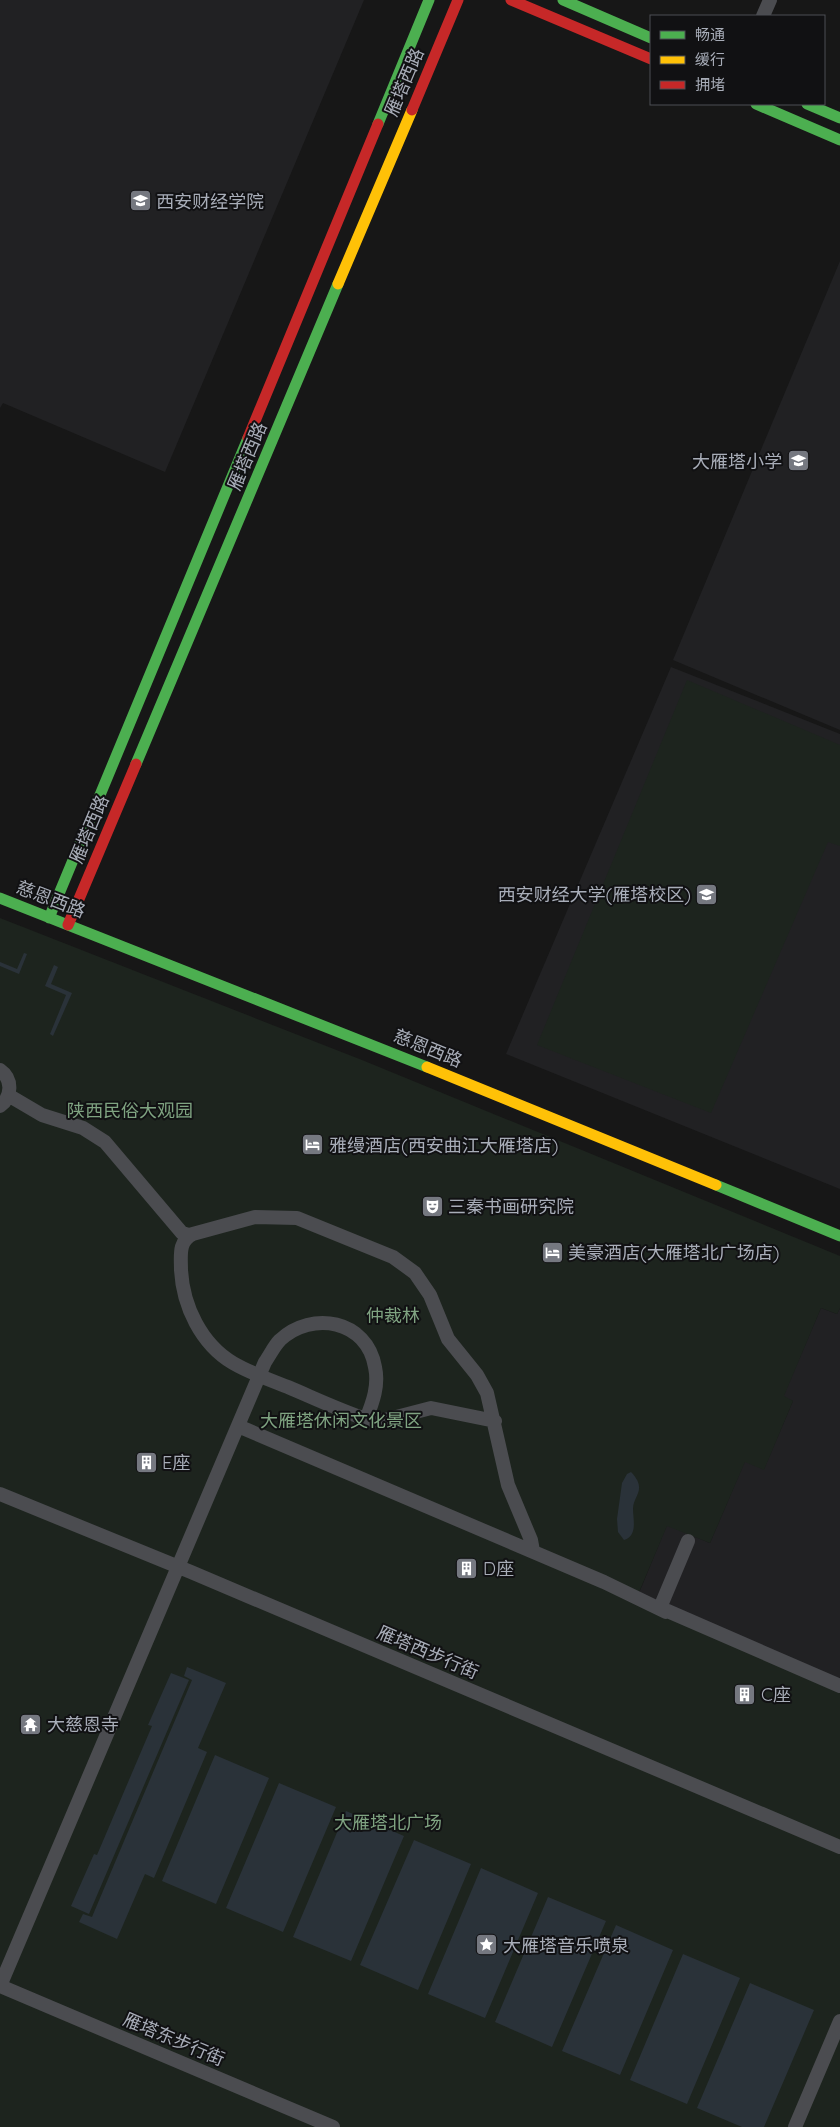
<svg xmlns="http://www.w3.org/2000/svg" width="840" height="2127" font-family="Quicksand,'Noto Sans SC',sans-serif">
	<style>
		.built { fill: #212123 }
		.green { fill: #1d241e }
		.water { fill: #2a3239 }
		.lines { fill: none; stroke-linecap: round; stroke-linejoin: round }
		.street { stroke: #4b4c50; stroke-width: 14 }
		.fast { stroke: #4caf50; stroke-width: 11 }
		.slow { stroke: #ffc107; stroke-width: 11 }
		.jam { stroke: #c62828; stroke-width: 11 }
		.labels { text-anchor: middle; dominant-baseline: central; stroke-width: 4; stroke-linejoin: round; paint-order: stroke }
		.street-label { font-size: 18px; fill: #a8adb8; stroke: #111113 }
		.poi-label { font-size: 18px; fill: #a8adb8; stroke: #111113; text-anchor: start }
		.park-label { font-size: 18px; fill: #7fa381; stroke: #111113 }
	</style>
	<rect width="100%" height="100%" fill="#171717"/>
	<!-- built -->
	<path class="built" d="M0 0H364L165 472 3 403 0 408Z
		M840 261V730L673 660Z
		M671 667 840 734V1189L506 1054Z
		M821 1308 837 1314 840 1308V1691L632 1610 667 1525 710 1543 745 1461 764 1469 793 1401 783 1397Z"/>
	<!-- green -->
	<path class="green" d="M687 680 840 745V846L828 842 711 1113 537 1045Z
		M0 918 362 1060 840 1256V1308L837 1314 821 1308 784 1396 793 1401 764 1470 745 1462 710 1543 667 1526 637 1597 840 1686V2127H0Z"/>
	<!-- water -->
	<path class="water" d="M24 953 27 954 19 974 0 966V962L17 969Z
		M54 965 58 967 51 984 72 993 53 1036 50 1034 66 995 45 986Z
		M631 1472C648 1490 633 1495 633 1509 633 1519 638 1536 624 1540L618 1532 617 1519 622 1483 627 1474Z
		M187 1667 226 1683 198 1748 207 1752 154 1878 145 1874 117 1939 79 1922 83 1914 92 1917 192 1680 184 1676Z
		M171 1673 189 1680 89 1914 71 1906 94 1854 97 1855 152 1726 148 1725Z
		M215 1755 269 1778 216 1904 162 1881Z
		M279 1783 336 1807 283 1932 226 1908Z
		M346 1811 404 1836 351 1961 293 1937Z
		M414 1840 471 1864 418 1990 360 1965Z
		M481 1868 538 1893 485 2018 428 1994Z
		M548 1897 606 1921 552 2047 495 2022Z
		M616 1925 673 1950 620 2075 562 2051Z
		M683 1954 740 1978 687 2104 630 2080Z
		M750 1983 814 2010 764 2127H742L697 2108Z"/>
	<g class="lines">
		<!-- street -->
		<path class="street" d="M763 16 770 0
			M0 1070C13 1079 12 1097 0 1106
			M8 1095 42 1115 83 1128 105 1142 182 1233 189 1235 255 1217 297 1218 393 1257 415 1273 430 1295 448 1339 477 1375 487 1393 508 1485 531 1540 533 1551
			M193 1234C178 1241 181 1256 181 1270 183 1306 201 1344 233 1363 250 1373 270 1380 288 1387 314 1398 339 1410 366 1419L381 1421 431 1408 495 1421
			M238 1426 604 1582 666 1612
			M0 1494 191 1572 840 1847
			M688 1541 662 1603 663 1609 840 1686
			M333 2127 0 1986 265 1362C270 1355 274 1346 280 1340 312 1310 367 1320 375 1367 379 1385 373 1402 366 1419
			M795 2127 840 2021"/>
		<!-- fast -->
		<path class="fast" d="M563 0 651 38
			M756 104 840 140
			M807 104 840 118
			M378 124 429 0
			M136 764 338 284
			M0 898 427 1067
			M49 918 248 438
			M716 1185 840 1236"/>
		<!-- slow -->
		<path class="slow" d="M338 284 412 110
			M427 1067 716 1185"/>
		<!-- jam -->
		<path class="jam" d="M511 0 651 59
			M412 110 458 0
			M248 438 378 124
			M68 925 136 764"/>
	</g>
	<!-- icons -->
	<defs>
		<symbol id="school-square" viewBox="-11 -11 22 22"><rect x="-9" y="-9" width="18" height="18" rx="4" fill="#757880" stroke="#111113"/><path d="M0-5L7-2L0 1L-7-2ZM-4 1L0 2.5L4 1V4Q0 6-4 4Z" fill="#fff"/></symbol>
		<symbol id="university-square" viewBox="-11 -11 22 22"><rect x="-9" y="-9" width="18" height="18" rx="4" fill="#757880" stroke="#111113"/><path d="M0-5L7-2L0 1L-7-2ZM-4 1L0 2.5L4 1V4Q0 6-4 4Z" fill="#fff"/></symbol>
		<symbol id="hotel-square" viewBox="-11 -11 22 22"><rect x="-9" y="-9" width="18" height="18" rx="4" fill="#757880" stroke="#111113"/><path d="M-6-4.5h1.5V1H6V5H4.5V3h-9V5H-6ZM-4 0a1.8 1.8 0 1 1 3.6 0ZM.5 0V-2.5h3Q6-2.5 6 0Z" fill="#fff"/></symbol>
		<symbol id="theatre-square" viewBox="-11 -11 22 22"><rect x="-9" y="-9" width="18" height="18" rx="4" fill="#757880" stroke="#111113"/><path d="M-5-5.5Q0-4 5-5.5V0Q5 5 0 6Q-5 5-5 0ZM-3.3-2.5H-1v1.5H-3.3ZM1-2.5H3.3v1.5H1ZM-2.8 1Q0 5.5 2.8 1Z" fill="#fff"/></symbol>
		<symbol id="building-square" viewBox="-11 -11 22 22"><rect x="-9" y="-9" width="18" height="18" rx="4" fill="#757880" stroke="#111113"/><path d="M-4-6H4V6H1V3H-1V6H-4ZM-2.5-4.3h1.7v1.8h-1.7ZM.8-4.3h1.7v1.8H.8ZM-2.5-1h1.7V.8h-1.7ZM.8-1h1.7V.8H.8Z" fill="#fff"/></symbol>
		<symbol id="temple-square" viewBox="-11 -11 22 22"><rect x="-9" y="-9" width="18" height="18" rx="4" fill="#757880" stroke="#111113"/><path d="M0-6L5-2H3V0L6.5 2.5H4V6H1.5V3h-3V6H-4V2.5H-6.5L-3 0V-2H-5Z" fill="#fff"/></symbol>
		<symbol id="sight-square" viewBox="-11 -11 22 22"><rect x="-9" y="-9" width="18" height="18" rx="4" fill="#757880" stroke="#111113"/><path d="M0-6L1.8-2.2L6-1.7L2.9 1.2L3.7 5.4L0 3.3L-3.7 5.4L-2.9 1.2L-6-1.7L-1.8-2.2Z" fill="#fff"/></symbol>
	</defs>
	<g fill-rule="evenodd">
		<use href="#school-square" x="128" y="188" width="25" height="25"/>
		<use href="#school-square" x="786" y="448" width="25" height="25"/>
		<use href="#university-square" x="694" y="882" width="25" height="25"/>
		<use href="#hotel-square" x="300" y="1132" width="25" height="25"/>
		<use href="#theatre-square" x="420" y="1194" width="25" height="25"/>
		<use href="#hotel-square" x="540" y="1240" width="25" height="25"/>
		<use href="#building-square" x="134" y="1450" width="25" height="25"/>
		<use href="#building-square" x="454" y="1556" width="25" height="25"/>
		<use href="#building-square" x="732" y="1682" width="25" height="25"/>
		<use href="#temple-square" x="18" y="1712" width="25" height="25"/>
		<use href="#sight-square" x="474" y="1932" width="25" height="25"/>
	</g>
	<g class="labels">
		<!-- street labels -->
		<g class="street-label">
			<text transform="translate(404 82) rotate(-67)">雁塔西路</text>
			<text transform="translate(247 456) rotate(-67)">雁塔西路</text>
			<text transform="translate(89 829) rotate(-67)">雁塔西路</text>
			<text transform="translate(51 899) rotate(21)">慈恩西路</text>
			<text transform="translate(428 1048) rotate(22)">慈恩西路</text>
			<text transform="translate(428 1652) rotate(23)">雁塔西步行街</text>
			<text transform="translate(174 2039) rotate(23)">雁塔东步行街</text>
		</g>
		<!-- poi labels -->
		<g class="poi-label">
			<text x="156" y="201">西安财经学院</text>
			<text x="782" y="461" text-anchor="end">大雁塔小学</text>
			<text x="691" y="894" text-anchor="end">西安财经大学(雁塔校区)</text>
			<text x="329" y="1145">雅缦酒店(西安曲江大雁塔店)</text>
			<text x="448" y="1206">三秦书画研究院</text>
			<text x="568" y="1252">美豪酒店(大雁塔北广场店)</text>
			<text x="162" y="1462">E座</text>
			<text x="483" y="1568">D座</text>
			<text x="761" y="1694">C座</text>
			<text x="47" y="1724">大慈恩寺</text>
			<text x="503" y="1945">大雁塔音乐喷泉</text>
		</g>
		<!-- park labels -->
		<g class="park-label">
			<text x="130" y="1110">陕西民俗大观园</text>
			<text x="393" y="1315">仲裁林</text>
			<text x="341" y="1420">大雁塔休闲文化景区</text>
			<text x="388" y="1822">大雁塔北广场</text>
		</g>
	</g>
	<!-- legend -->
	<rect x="650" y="15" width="175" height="90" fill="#111113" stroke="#4d4f55"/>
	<rect x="660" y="31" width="25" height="8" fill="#4caf50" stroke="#4d4f55"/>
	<text x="695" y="40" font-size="15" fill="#a8adb8">畅通</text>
	<rect x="660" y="56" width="25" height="8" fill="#ffc107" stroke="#4d4f55"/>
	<text x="695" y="65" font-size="15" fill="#a8adb8">缓行</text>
	<rect x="660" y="81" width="25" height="8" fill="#c62828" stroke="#4d4f55"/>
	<text x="695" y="90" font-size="15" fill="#a8adb8">拥堵</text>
</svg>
